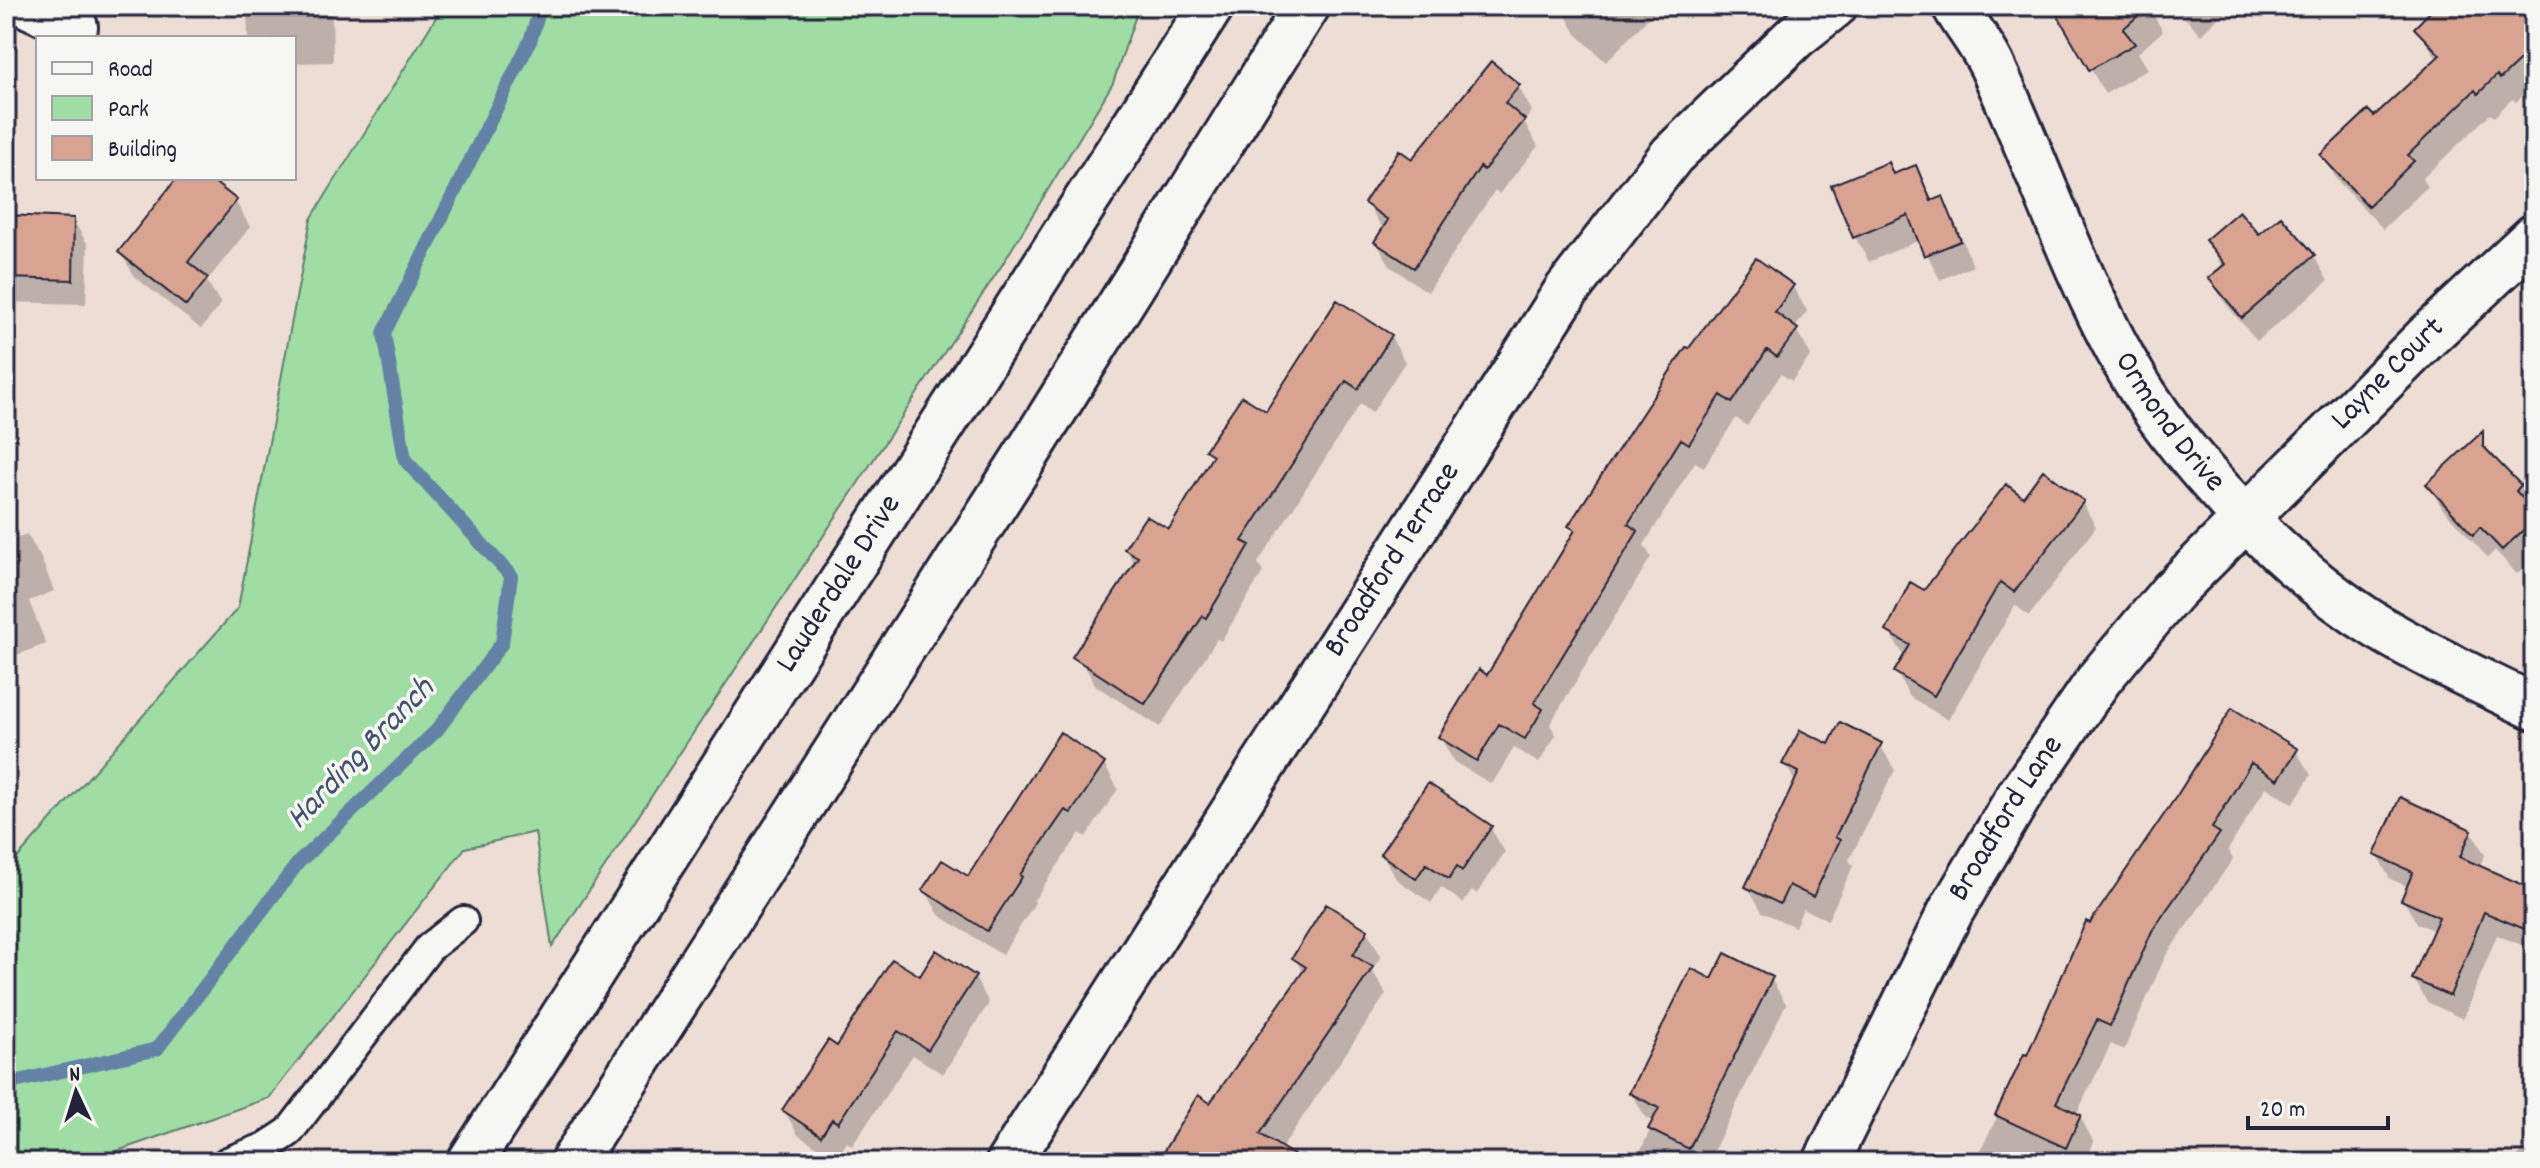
<svg xmlns="http://www.w3.org/2000/svg" width="2540" height="1168" font-family="Dekko,sans-serif">
	<style>
		.green { fill: #9fdda5; stroke: #608070; stroke-width: 2 }
		.shadow { fill: #0003 }
		.lines { fill: none; stroke-linecap: round; stroke-linejoin: round }
		.stream { stroke: #6382a5; stroke-width: 14 }
		.building { fill: #d9a391; stroke: #22223b; stroke-width: 2 }
		.service-casing { stroke: #22223b; stroke-width: 34 }
		.minor-casing { stroke: #22223b; stroke-width: 50 }
		.secondary-casing { stroke: #22223b; stroke-width: 50 }
		.service { stroke: #f6f6f2; stroke-width: 28 }
		.minor { stroke: #f6f6f2; stroke-width: 44 }
		.secondary { stroke: #f6f6f2; stroke-width: 44 }
		.labels { text-anchor: middle; dominant-baseline: central; stroke-width: 7; stroke-linejoin: round; paint-order: stroke }
		.street-label { font-size: 32px; fill: #22223b; stroke: #f6f6f2 }
		.water-label { font-size: 34px; font-style: italic; fill: #435270; stroke: #f6f6f2 }
	</style>
	<rect width="100%" height="100%" fill="#edddd5"/>
	<filter id="ink" filterUnits="userSpaceOnUse"><feTurbulence type="fractalNoise" baseFrequency=".0125" numOctaves="2"/><feDisplacementMap in="SourceGraphic" scale="16" xChannelSelector="R" yChannelSelector="G"/><feConvolveMatrix kernelMatrix="1 2 1 2 8 2 1 2 1" color-interpolation-filters="sRGB"/></filter>
	<g filter="url(#ink)">
		<!-- green -->
		<path class="green" d="M443 6H1139L1113 83 1002 265 552 947 535 832 465 848 269 1098 100 1157 94 1162H6V871L238 608 311 219Z"/>
		<!-- shadow -->
		<path class="shadow" d="M247 6H332L333 62 294 63V38H248Z
			M1565 6H1660L1606 62 1576 34 1562 9Z
			M2066 6H2148L2163 31 2138 53 2148 69 2105 94 2058 11Z
			M2174 6H2231L2201 35Z
			M2439 6H2534V85L2516 102 2512 99 2494 117 2490 114 2422 179 2427 187 2383 229 2337 180 2323 155 2374 119 2438 60 2416 28Z
			M1518 86 1532 111 1524 122 1538 146 1499 194 1495 190 1428 292 1391 267 1376 242 1384 230 1366 203 1413 161Z
			M1916 167 1934 202 1942 199 1956 224 1973 266 1940 280 1920 240 1869 262 1855 237 1894 176Z
			M191 178H205L236 202 250 227 207 281 221 304 201 329 135 277 121 253Z
			M6 217 73 220 88 245 86 304 6 302Z
			M2281 218 2314 256 2328 281 2257 341 2225 303 2210 279 2223 268 2207 241 2259 237Z
			M1757 260 1793 287 1807 311 1795 328 1811 355 1792 381 1781 374 1747 426 1736 418 1704 467 1695 462 1644 545 1651 557 1550 724 1556 735 1539 763 1514 748 1492 784 1454 762 1440 737 1488 677 1575 534 1571 526 1690 351Z
			M1391 337 1405 362 1372 413 1360 404 1258 563 1263 572 1221 641 1217 639 1160 727 1096 686 1081 660 1135 565 1126 549 1170 532 1213 459 1207 450Z
			M2428 485 2520 486 2534 511V558L2517 574 2495 550 2488 558 2443 509Z
			M2023 500 2082 502 2096 527 2029 616 2015 605 1948 720 1910 697 1896 672 1905 657 1888 631Z
			M27 534 41 558 54 591 29 601 46 644 6 659V541Z
			M2232 711 2296 751 2311 775 2293 804 2266 787 2228 850 2233 859 2165 957 2124 1050 2111 1044 2076 1115 2080 1117 2094 1142 2085 1162H2059L2052 1159 2050 1162H1975L2091 925 2180 795Z
			M1880 745 1895 770 1849 860 1853 866 1828 920 1803 909 1795 927 1762 912 1748 887 1796 783 1785 764 1830 746Z
			M1104 764 1118 789 1086 837 1080 833 1034 900 1035 903 1002 955 939 915 925 890 969 879Z
			M1490 827 1505 852 1477 894 1472 890 1463 903 1441 887 1431 903 1396 879 1382 854Z
			M2471 831 2485 855 2479 868 2533 892 2534 888V950L2497 935 2463 1019 2427 1002 2414 979 2435 931 2417 923 2403 900 2409 887 2390 879 2377 855Z
			M1367 931 1381 956 1372 970 1386 994 1277 1155 1281 1162H1170L1303 973 1295 958Z
			M936 953 975 978 989 1003 943 1074 913 1055 852 1146 847 1142 836 1159 798 1135 784 1110 837 1049 920 978Z
			M1771 979 1786 1004 1708 1162H1635L1654 1122 1646 1118 1631 1093 1713 981Z
			M2534 1111V1162H2513L2533 1141 2522 1122Z
			M2338 1151 2349 1162H2326Z"/>
		<g class="lines">
			<!-- stream -->
			<path class="stream" d="M6 1084 157 1049 298 863 437 730 502 643 511 576 405 460 384 333 530 41 541 6"/>
		</g>
		<!-- building -->
		<path class="building" d="M2052 6H2149L2123 29 2135 44 2089 70Z
			M2436 6H2534V47L2500 79 2497 75 2478 94 2475 90 2408 155 2414 161 2368 206 2320 155 2368 110 2374 116 2440 55 2414 28Z
			M1491 61 1520 85 1505 103 1525 120 1484 170 1480 167 1414 268 1374 242 1388 220 1364 203 1399 150 1412 159Z
			M1888 162 1893 174 1916 165 1931 201 1943 196 1961 241 1924 256 1908 215 1853 238 1831 185Z
			M177 178H209L237 200 188 262 208 278 186 306 118 252Z
			M2239 211 2259 234 2281 216 2315 255 2242 318 2208 278 2225 264 2205 240Z
			M6 215 74 218 73 280 6 278Z
			M1756 258 1794 285 1775 312 1798 329 1777 357 1767 350 1732 403 1721 395 1689 444 1681 439 1628 524 1638 531 1534 703 1543 709 1525 739 1499 724 1477 761 1438 737 1479 669 1487 675 1575 530 1568 526 1686 347 1689 348Z
			M1337 300 1392 335 1358 389 1346 381 1242 541 1250 545 1206 618 1203 616 1145 704 1072 657 1138 557 1124 549 1146 516 1169 529 1213 455 1205 450 1242 396 1266 411Z
			M2483 431V446L2521 485 2516 491 2534 511V520L2502 550 2480 527 2473 535 2426 484Z
			M2043 470 2084 501 2014 592 2000 582 1934 696 1894 672 1910 645 1886 631 1910 582 1924 590 2006 484 2023 497Z
			M2232 708 2298 749 2278 780 2251 763 2212 828 2220 833 2152 931 2110 1026 2097 1020 2056 1103 2081 1115 2066 1148 1995 1115 2024 1054 2027 1055 2086 921 2090 923 2178 794Z
			M1840 722 1882 743 1835 837 1840 840 1813 897 1789 885 1780 904 1745 887 1799 772 1782 764 1800 730 1829 744Z
			M1060 732 1105 763 1071 813 1065 810 1020 875 1022 877 987 931 922 890 942 860 968 876Z
			M1428 783 1492 826 1462 871 1457 866 1449 879 1426 864 1416 879 1380 854Z
			M2400 797 2472 830 2460 857 2534 890V933L2484 912 2450 996 2412 979 2439 917 2401 900 2413 872 2374 855Z
			M1326 904 1368 930 1353 955 1373 967 1260 1134 1305 1162H1157L1198 1095 1210 1103 1306 967 1292 958Z
			M936 950 976 976 928 1050 898 1031 838 1123 832 1119 821 1136 782 1110 828 1040 837 1046 892 959 920 976Z
			M1725 953 1773 977 1689 1149 1648 1129 1659 1108 1629 1093 1691 968 1712 979Z"/>
		<g class="lines">
			<defs>
				<path id="service" d="M227 1162 266 1147 289 1132 429 948 463 921"/>
				<g id="minor">
					<path d="M30 6 75 27"/>
					<path id="s1" d="M1955 6C1967 27 1983 46 1993 68 2038 165 2072 268 2124 361 2177 456 2285 570 2378 627 2428 657 2481 681 2534 707"/>
					<path id="s2" d="M1009 1162 1567 290 1672 155 1796 36 1834 6"/>
					<path id="s3" d="M1826 1162 1951 911 2019 796 2100 678 2173 591 2427 337 2534 237"/>
				</g>
				<g id="secondary">
					<path id="s4" d="M470 1162 1211 6"/>
					<path d="M573 1162 1032 446 1307 6"/>
				</g>
			</defs>
			<!-- service casing -->
			<use href="#service" class="service-casing"/>
			<!-- minor casing -->
			<use href="#minor" class="minor-casing"/>
			<!-- secondary casing -->
			<use href="#secondary" class="secondary-casing"/>
			<!-- service -->
			<use href="#service" class="service"/>
			<!-- minor -->
			<use href="#minor" class="minor"/>
			<!-- secondary -->
			<use href="#secondary" class="secondary"/>
		</g>
	</g>
	<g class="labels">
		<!-- street labels -->
		<g class="street-label">
			<text stroke="none"><textPath href="#s3" startOffset="976">Layne Court</textPath></text>
			<text stroke="none"><textPath href="#s1" startOffset="470">Ormond Drive</textPath></text>
			<text stroke="none"><textPath href="#s2" startOffset="714">Broadford Terrace</textPath></text>
			<text stroke="none"><textPath href="#s4" startOffset="686">Lauderdale Drive</textPath></text>
			<text stroke="none"><textPath href="#s3" startOffset="388">Broadford Lane</textPath></text>
		</g>
		<!-- water labels -->
		<g class="water-label">
			<text transform="translate(362 755) rotate(-46)">Harding Branch</text>
		</g>
	</g>
	<!-- margin -->
	<rect width="2540" height="1168" fill="none" stroke="#f6f6f2" stroke-width="32"/>
	<rect x="16" y="16" width="2508" height="1136" fill="none" stroke="#22223b" stroke-width="3" filter="url(#ink)"/>
	<!-- legend -->
	<rect x="36" y="36" width="260" height="144" fill="#f6f6f2" stroke="#a1a1a9" stroke-width="2"/>
	<rect x="52" y="62" width="40" height="12" fill="#f6f6f2" stroke="#a1a1a9" stroke-width="2"/>
	<text x="108" y="76" font-size="24" fill="#22223b">Road</text>
	<rect x="52" y="96" width="40" height="24" fill="#9fdda5" stroke="#a1a1a9" stroke-width="2"/>
	<text x="108" y="116" font-size="24" fill="#22223b">Park</text>
	<rect x="52" y="136" width="40" height="24" fill="#d9a391" stroke="#a1a1a9" stroke-width="2"/>
	<text x="108" y="156" font-size="24" fill="#22223b">Building</text>
	<!-- north arrow -->
	<g transform="translate(76 1092) rotate(356)" stroke="#f6f6f2" stroke-width="6" paint-order="stroke">
	<path d="M0-6L14 30L0 20L-14 30Z" fill="#22223b"/>
	<text y="-12" font-size="22" font-weight="bold" text-anchor="middle" fill="#22223b">N</text>
	</g>
	<!-- scale -->
	<path d="M2248 1116v12h140v-12" fill="none" stroke="#22223b" stroke-width="4"/>
	<text x="2260" y="1116" font-size="24" fill="#22223b" stroke="#f6f6f2" stroke-width="6" paint-order="stroke">20 m</text>
</svg>
